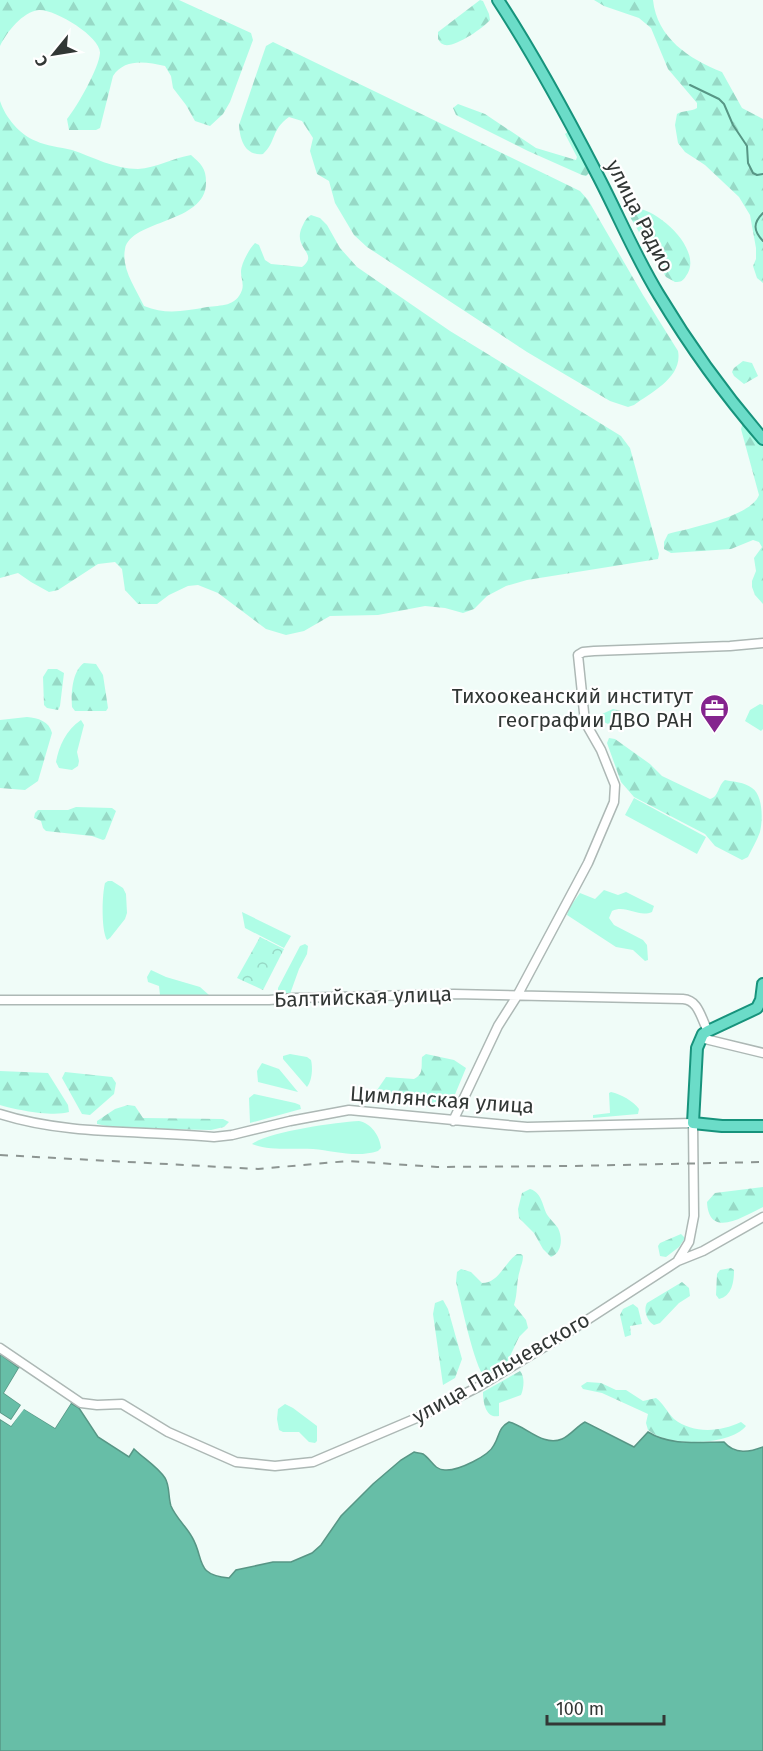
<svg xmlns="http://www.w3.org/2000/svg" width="763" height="1751" font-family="'Fira Sans',sans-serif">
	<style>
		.grass { fill: #affde6 }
		.forest { fill: url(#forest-firs) }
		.park { fill: url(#park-crowns) }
		.water { fill: #67bea7; stroke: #579685; stroke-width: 1.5 }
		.pier { fill: #f0fcf8 }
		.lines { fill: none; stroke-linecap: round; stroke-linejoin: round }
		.stream { stroke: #579685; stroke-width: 2 }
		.minor-casing { stroke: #adb8b5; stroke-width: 11 }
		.major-casing { stroke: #17937c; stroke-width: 14 }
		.minor { stroke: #fff; stroke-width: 8 }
		.major { stroke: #6bdcc8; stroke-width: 10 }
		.rail { stroke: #8d9592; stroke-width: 2; stroke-dasharray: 8 8; stroke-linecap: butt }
		.labels { text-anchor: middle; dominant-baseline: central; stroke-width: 4.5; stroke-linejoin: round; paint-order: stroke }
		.street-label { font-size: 21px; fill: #323735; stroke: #fff }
		.poi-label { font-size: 21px; fill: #323735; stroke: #fff; text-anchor: end }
	</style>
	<defs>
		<pattern id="forest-firs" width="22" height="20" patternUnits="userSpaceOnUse" patternTransform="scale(1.5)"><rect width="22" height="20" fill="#affde6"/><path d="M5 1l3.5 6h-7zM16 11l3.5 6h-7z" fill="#97d9c6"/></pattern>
		<pattern id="park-crowns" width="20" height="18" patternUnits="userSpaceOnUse" patternTransform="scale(1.5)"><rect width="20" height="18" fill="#affde6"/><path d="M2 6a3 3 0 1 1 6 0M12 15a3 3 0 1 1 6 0" fill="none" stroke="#97d9c6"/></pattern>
	</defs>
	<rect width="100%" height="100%" fill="#f0fcf8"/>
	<!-- grass -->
	<path class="grass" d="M760 704 763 705V729L761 731 745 721 750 710Z
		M81 720 84 725 77 752 79 761 78 766 72 770 59 768 56 762C59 746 66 730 81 720Z
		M634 798 706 837 697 854 625 815Z
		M108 881H112L123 888 126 894 127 913 125 919 110 938 107 940C101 930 102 895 105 883Z
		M604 890 618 895 626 892 654 906 652 912C638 918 626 904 612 911L609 918 614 925 643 940 647 945 648 960 645 961 633 950 616 947 567 915 569 908 580 893 595 899Z
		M242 912 291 936 284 948 245 928Z
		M305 944 308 946 307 954 299 969 290 994 289 996H278V988L300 946Z
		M151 970 166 977 200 987 209 995H160L159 986 148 982 147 977Z
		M290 1054 307 1057 311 1060C313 1068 312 1081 307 1087L283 1059V1056Z
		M262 1063 279 1069 298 1092 258 1082 257 1071Z
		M611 1092C621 1094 633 1101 639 1109L638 1114 593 1118V1115L610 1113 609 1093Z
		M254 1094 295 1103 300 1105 301 1109 250 1123 249 1098Z
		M359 1121C371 1123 380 1136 381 1148L378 1151C357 1158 334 1151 313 1149 293 1148 270 1151 252 1144 268 1132 336 1122 359 1121Z
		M285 1404 293 1408 317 1426V1441L315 1443 309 1442 299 1432H283L279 1430 277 1419 278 1409Z"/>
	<!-- forest -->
	<path class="forest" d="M0 0H179L251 33 253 40 230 102 223 114 210 126 195 121 186 105 173 88 171 76 165 66C146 62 125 58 113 76L100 128 96 130H69L67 119C77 107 99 68 100 53 101 37 55 9 39 10 22 12 7 32 0 46Z
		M480 0 483 1 489 14 490 20C483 28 456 47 445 45 441 44 440 42 438 39V32Z
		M594 0H653C657 38 689 59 722 72L742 108 763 119V283L757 278 753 266 756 259V248L750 215 739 197 705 165 685 152 678 143 675 125 677 114C683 110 691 112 697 108V103L668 69 651 28 639 18 604 6Z
		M273 42 580 191 588 200 643 295 678 351C683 377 652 392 634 405L628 407 610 401 527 352 367 247 354 235 335 203 329 181 317 174 310 151 313 138 302 121 289 117C270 131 277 141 263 154 245 156 240 140 239 125L266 46Z
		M0 101C5 117 20 135 36 141 46 146 60 147 72 150 93 157 114 169 138 169 156 168 173 158 191 155 201 164 206 168 206 182 207 224 131 219 125 249 121 269 136 289 144 306 166 315 184 311 207 307 221 305 236 307 242 290 244 284 241 278 241 272 241 264 249 249 255 243L259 245 265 260 271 264 302 267C320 253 292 249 302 227 305 221 306 218 311 215L320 218 327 225 340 248 357 267 450 331 621 436 630 448 659 554 658 559 527 580 506 586 487 596 474 609 463 613 445 608 425 606 378 615 330 616 304 631 286 635 266 629 218 593 198 585 188 586 169 595 157 604H138L125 590 122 569 115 562 98 564 58 590 49 592 31 582 18 573 0 578Z
		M458 104 485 114 536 148 576 160 577 157 565 134 569 131 591 171 586 176 582 175 528 151 456 115 453 108Z
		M633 208C657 207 705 251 686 276 683 281 681 282 675 282L666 277 630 217 629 212Z
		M743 361 752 363 758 376 744 384 734 376 732 372 734 368Z
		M743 422 748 423 763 446V604L755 595 752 587V581L756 571 754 558 762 547 759 542 753 540 731 549 671 553 664 549V542L668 534C689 528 751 517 759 495L741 429Z
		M84 663 96 664 103 675 108 708 106 711H75L72 707C71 694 72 671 84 663Z
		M48 669H57L64 673 60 706 58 710 47 708 44 705 43 677Z
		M613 709 629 713 628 718 616 728 600 720 602 714Z
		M27 717C38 718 49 721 52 733L38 781 25 790 0 788V720Z
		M609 738 615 739 650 764 662 776 710 799C719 797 718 785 725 780 734 782 744 782 752 788 763 795 763 820 760 832 757 840 752 849 748 857L742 860 715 846 705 834 634 797 621 782 607 743Z
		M76 807 112 808 116 811 105 839 103 840 92 836 46 831 43 828 41 821 34 818 35 813 38 810H68Z
		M426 1054 454 1060 466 1068 451 1104 442 1108 378 1103 375 1093 386 1077 414 1079C424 1074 421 1067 422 1057Z
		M0 1071 48 1073 68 1105 69 1112C53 1117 16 1110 0 1105Z
		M65 1072 112 1077 116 1083 114 1094 90 1115 82 1114 62 1078Z
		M128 1105 135 1106 143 1118 223 1119 229 1122 224 1127 211 1130 116 1128 97 1124V1121L115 1109Z
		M763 1187V1207C744 1216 709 1240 707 1202L715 1193Z
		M530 1189C543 1193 542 1207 548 1216 551 1220 555 1224 558 1228 563 1238 562 1253 551 1257L543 1249 534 1233 519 1218 518 1209 522 1193Z
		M681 1234 685 1238 679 1247 666 1257 660 1256 658 1246 660 1243Z
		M517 1254H521L523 1256C523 1262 521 1265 520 1270 516 1282 518 1293 514 1305L526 1320 528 1328 519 1337 505 1367 485 1378C474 1366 461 1302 456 1282L457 1272 461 1269 471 1272 482 1283C499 1283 504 1263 517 1254Z
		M731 1268 734 1270C734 1282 732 1296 719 1299L716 1295 717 1274 720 1270Z
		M682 1282 689 1288 690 1296 679 1303 660 1323 654 1325C647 1321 643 1310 647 1303Z
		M443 1300 448 1309 462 1359 455 1378 443 1385 433 1314 435 1303Z
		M633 1304 638 1308 642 1324 630 1326 631 1335 625 1337 620 1315 623 1309Z
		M520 1371C525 1376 524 1388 521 1395L499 1403V1416C486 1419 483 1403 483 1392Z
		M587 1382 601 1383 616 1390H626L643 1401 656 1398C663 1403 667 1412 674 1419 693 1434 720 1432 741 1422L746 1426C730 1446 667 1447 648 1430L646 1423 648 1414 602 1393 583 1389 581 1386Z"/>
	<!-- park -->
	<path class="park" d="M260 937 284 949 263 990 237 978Z"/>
	<!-- water -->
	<path class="water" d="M0 1354 19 1368 4 1393 21 1405 11 1420 0 1413Z
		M71 1403 79 1408 98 1437 129 1457 134 1449C143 1458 158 1467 165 1478 170 1486 168 1497 171 1506 176 1518 186 1526 192 1537 205 1559 194 1575 229 1578L236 1570 273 1562H291L312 1553 321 1545 341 1516 373 1484 401 1460 414 1452C417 1453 421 1453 423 1454 431 1459 434 1470 445 1470 458 1471 489 1456 494 1445 500 1435 498 1428 509 1422 526 1426 543 1447 562 1439 571 1435 577 1426 585 1422L634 1447 648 1432C670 1446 699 1442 724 1442 735 1455 750 1452 763 1447V1751H0V1419L11 1426 23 1408 55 1428Z"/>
	<!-- pier -->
	<path class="pier" d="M19 1368 22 1370 8 1393 23 1402 24 1405 54 1424 69 1401 71 1403 55 1428 24 1409 11 1426 0 1419V1413L11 1420 21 1405 4 1393Z"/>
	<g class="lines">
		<!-- stream -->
		<path class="stream" d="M690 85 719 99 724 104 733 125 747 146 748 163 753 173 757 175 763 174
			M763 213C753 223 753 230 763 241"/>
		<defs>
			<path id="minor" d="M0 1000H269L294 998 454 994 683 999C699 1000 701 1019 708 1031
				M701 1038 763 1053
				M0 1114C69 1136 144 1130 214 1137L232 1135 290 1121 349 1110 527 1127 693 1123 694 1216 689 1242 678 1260
				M453 1121 498 1026 517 996 588 863 614 802 615 785 601 750 585 722 578 655 583 652 594 651 730 646 763 643
				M0 1348 81 1403 97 1405 122 1404 168 1432 236 1462 275 1466 313 1462 419 1417 478 1387 564 1335 678 1261 703 1251 763 1217"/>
			<path id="major" d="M498 0C534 55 567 116 597 174 618 214 635 256 659 295 689 345 725 395 763 439
				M763 984 761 1000 757 1008 708 1031 703 1034 697 1048 693 1123 722 1126H763"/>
		</defs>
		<!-- minor casing -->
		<use href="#minor" class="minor-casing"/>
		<!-- major casing -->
		<use href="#major" class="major-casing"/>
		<!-- minor -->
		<use href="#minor" class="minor"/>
		<!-- major -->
		<use href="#major" class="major"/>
		<!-- rail -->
		<path class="rail" d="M0 1155 258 1169 348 1161 437 1167 573 1166 763 1162"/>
	</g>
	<!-- icons -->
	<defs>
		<symbol id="office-pin" viewBox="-11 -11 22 30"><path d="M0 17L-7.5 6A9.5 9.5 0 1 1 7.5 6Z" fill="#85248e" stroke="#fff"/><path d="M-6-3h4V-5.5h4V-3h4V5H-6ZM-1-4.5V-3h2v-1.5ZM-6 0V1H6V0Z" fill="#fff"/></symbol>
	</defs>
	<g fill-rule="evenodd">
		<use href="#office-pin" x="698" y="692" width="33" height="45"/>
	</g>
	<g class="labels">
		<!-- street labels -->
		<g class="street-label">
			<text transform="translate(640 216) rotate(63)">улица Радио</text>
			<text transform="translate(363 997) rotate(-2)">Балтийская улица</text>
			<text transform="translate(442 1100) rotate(4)">Цимлянская улица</text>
			<text transform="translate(501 1368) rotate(-30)">улица Пальчевского</text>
		</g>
		<!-- poi labels -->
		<g class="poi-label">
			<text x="693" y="696">Тихоокеанский институт<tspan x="693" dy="24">географии ДВО РАН</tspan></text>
		</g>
	</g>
	<!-- north arrow -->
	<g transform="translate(54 54) rotate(240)" stroke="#ffffff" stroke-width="4.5" paint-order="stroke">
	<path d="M0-4.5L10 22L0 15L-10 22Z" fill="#323735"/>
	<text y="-9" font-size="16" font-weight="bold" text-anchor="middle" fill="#323735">С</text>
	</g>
	<!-- scale -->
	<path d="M547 1715v9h117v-9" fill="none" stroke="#323735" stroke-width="3"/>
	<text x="556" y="1715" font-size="18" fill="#323735" stroke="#ffffff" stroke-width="4.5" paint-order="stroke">100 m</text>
</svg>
